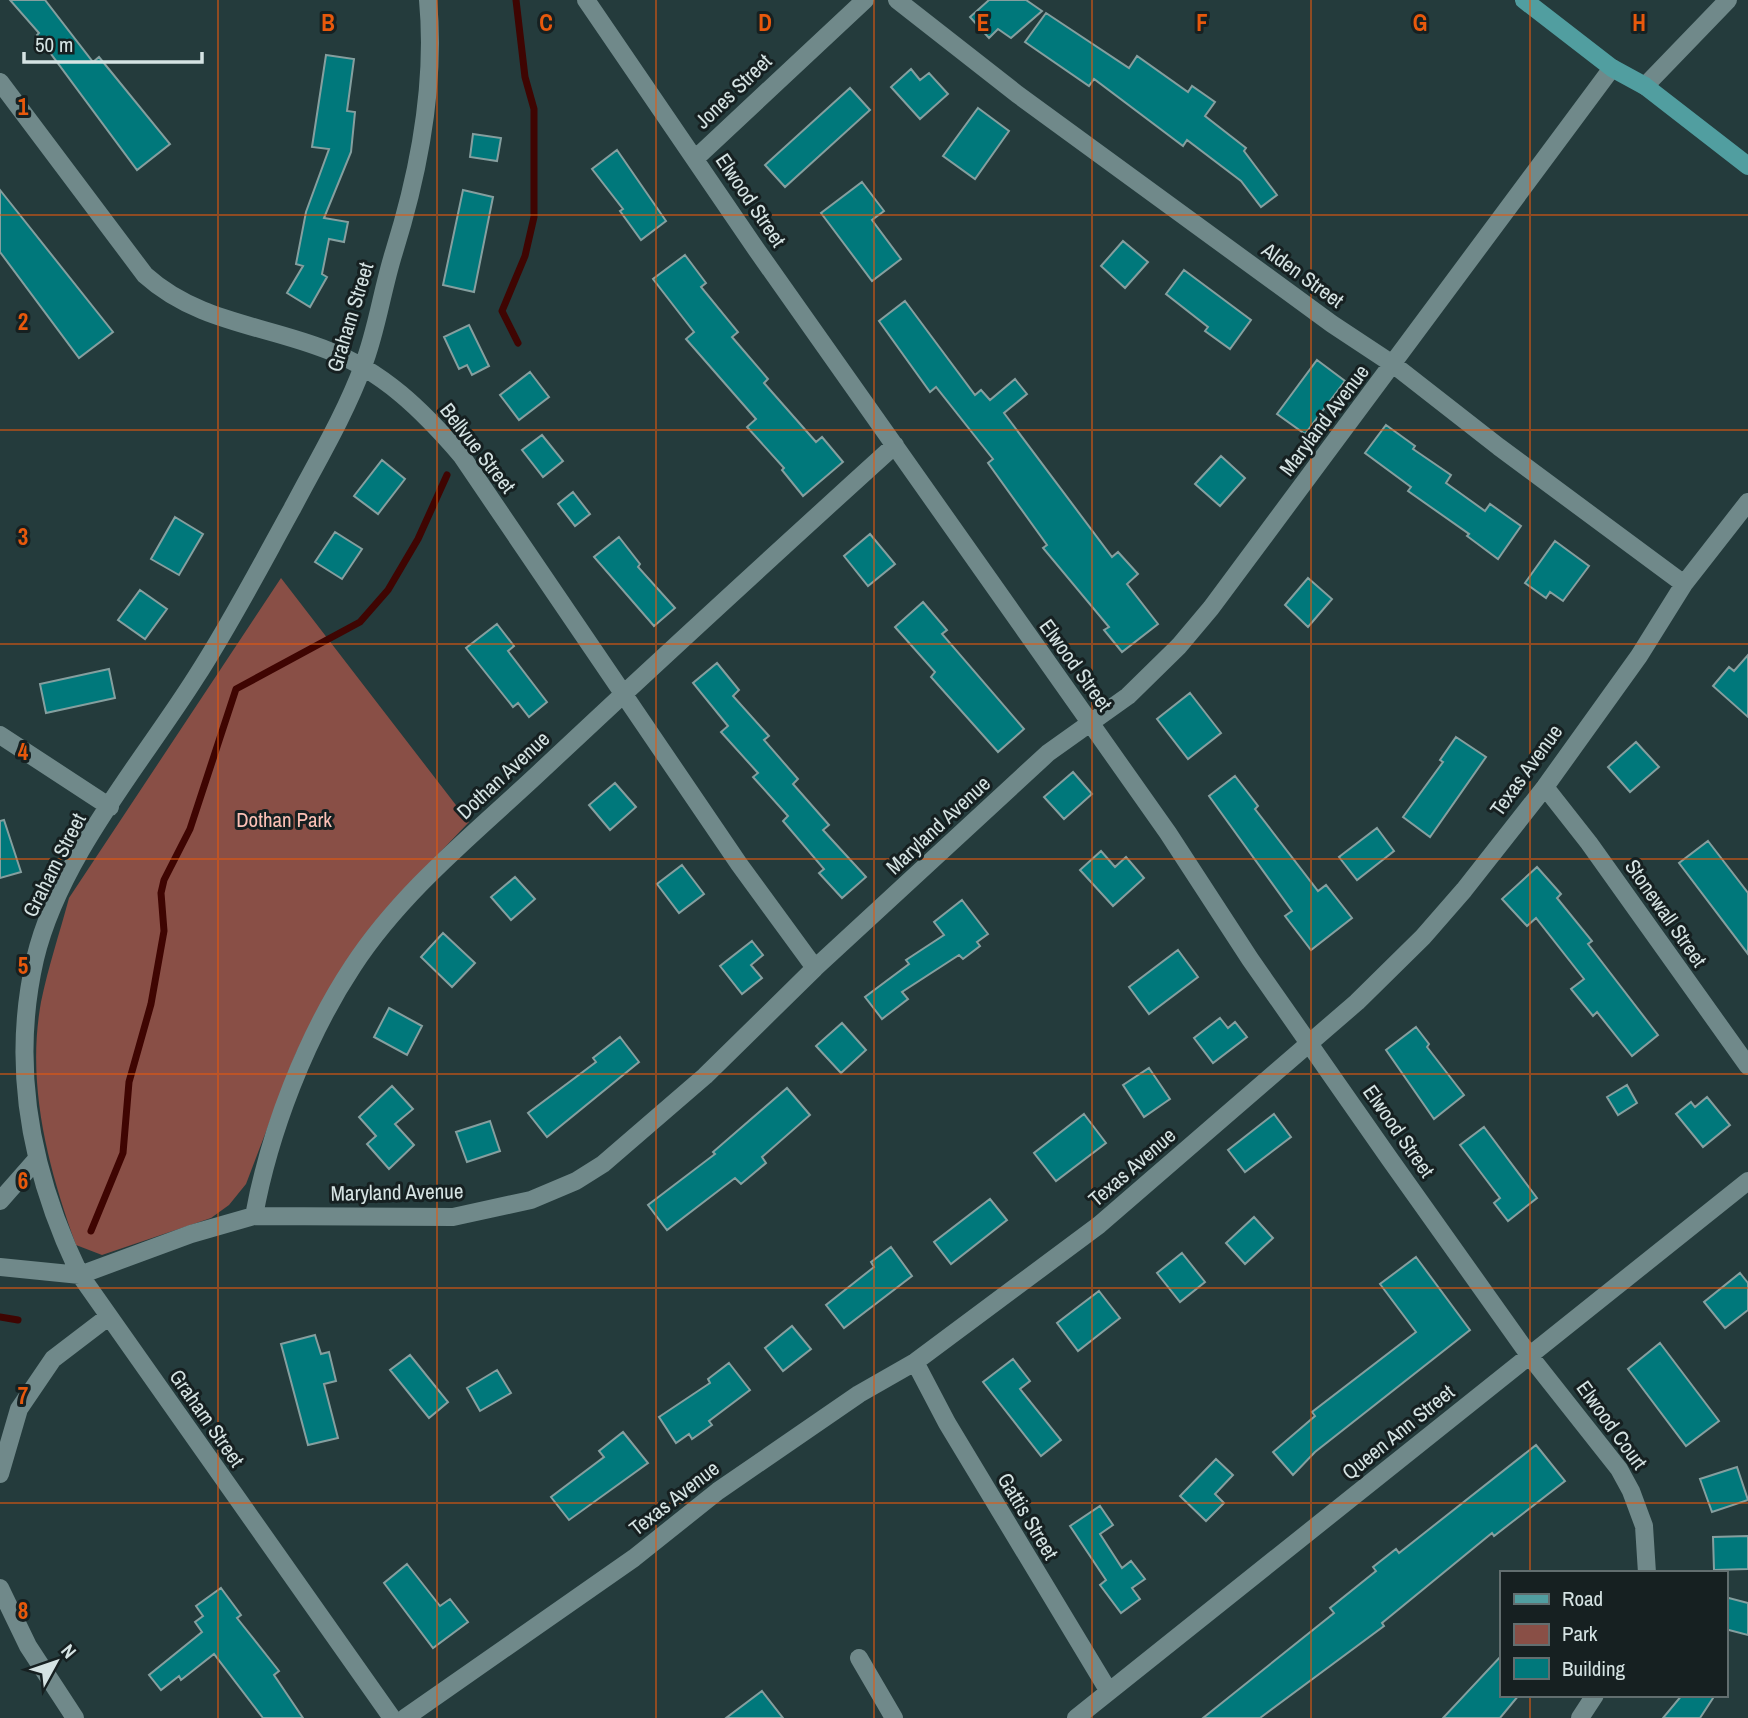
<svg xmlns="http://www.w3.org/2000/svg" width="1748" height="1718" font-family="'Archivo Narrow',sans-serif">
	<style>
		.green { fill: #894f46 }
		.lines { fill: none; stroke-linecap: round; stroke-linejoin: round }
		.stream { stroke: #3f0502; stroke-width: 7 }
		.building { fill: #00787b; stroke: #859f9f; stroke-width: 2 }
		.minor { stroke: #70898a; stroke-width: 18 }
		.major { stroke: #519ea0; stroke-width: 18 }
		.grid { fill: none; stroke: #e8590c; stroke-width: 2; stroke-opacity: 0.55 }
		.labels { text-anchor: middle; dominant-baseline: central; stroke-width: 6; stroke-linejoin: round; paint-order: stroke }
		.street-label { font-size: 21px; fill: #d5e3e3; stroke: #162021 }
		.park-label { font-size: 21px; fill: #fdc1b6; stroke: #162021 }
		.grid-label { font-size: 23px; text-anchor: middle; font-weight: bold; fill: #e8590c; stroke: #162021; stroke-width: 6; stroke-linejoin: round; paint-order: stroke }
	</style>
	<rect width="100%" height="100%" fill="#243b3c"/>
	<!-- green -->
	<path class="green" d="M281 578 469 822 406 888 321 1004 296 1053 246 1184 229 1205 211 1218 102 1255 76 1245C48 1167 26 1085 41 1002 48 967 60 932 69 898Z"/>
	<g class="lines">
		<!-- stream -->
		<path class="stream" d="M516 0 525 77 534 109V217L525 256 502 311 518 343
			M91 1231 123 1153 129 1082 151 1004 164 931 161 893 164 880 190 829 236 689 360 622 388 590 418 539 447 475
			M0 1317 18 1320"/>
	</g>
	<!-- building -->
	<path class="building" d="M10 0H45L93 62 99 57 170 144 137 170 37 35 39 33Z
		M989 0H1026L1042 11 1011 38 998 29 989 38 970 17Z
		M1046 13 1129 68 1137 56 1188 92 1192 86 1215 102 1205 116 1246 148 1244 151 1277 195 1261 207 1241 181 1187 140 1183 146 1094 79 1089 86 1025 42Z
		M326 55 354 59 347 111 355 112 351 152 324 218 348 222 344 242 329 239 322 274 327 277 310 307 287 293 303 266 296 264 306 212 329 149 312 147Z
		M911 69 920 80 929 73 948 94 920 119 891 87Z
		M850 88 870 110 785 187 765 165Z
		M978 108 1009 131 975 179 943 156Z
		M473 134 501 138 497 161 470 157Z
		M617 150 666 221 641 240 620 211 623 209 592 169Z
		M862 182 884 211 872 220 901 259 872 281 821 213Z
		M0 190 113 332 79 358 0 252Z
		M463 190 493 197 474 292 443 285Z
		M1123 241 1148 262 1125 288 1101 266Z
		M685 255 706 283 701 287 738 332 732 337 768 379 764 383 816 442 822 437 843 462 803 496 782 470 784 468 747 427 756 419 686 339 694 332 653 279Z
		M1184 270 1251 320 1230 349 1205 331 1208 327 1166 294Z
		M905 301 975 395 981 390 990 400 1015 379 1027 394 1004 413 1112 557 1118 552 1138 574 1127 584 1158 624 1122 652 1104 630 1109 627 1043 548 1047 545 988 463 993 459 936 387 930 392 879 321Z
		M469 325 489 366 472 375 467 365 459 369 444 337Z
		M1317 360 1345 381 1305 434 1277 414Z
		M530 372 549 397 519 420 500 395Z
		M1386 425 1415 446 1413 449 1451 475 1446 483 1485 511 1490 504 1521 526 1498 559 1467 536 1469 534 1408 491 1411 487 1365 453Z
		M542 435 563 461 543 477 522 450Z
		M1221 456 1245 478 1220 506 1195 484Z
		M382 460 405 479 378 514 354 496Z
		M573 492 590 514 575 526 558 504Z
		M175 517 203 534 179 575 151 559Z
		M335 532 362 549 342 579 315 562Z
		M870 534 895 564 868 586 844 556Z
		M619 537 640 564 638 567 675 608 654 626 594 557Z
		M1555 541 1589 566 1563 601 1550 592 1546 598 1525 583Z
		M1308 578 1332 599 1308 627 1285 605Z
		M140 590 167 609 145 639 118 620Z
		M923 602 947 630 942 634 1024 729 998 752 931 677 935 672 895 627Z
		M497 624 514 646 508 651 547 702 529 717 518 703 513 707 466 648Z
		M1748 655V717L1713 686 1729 667 1734 671Z
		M717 663 739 690 733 696 769 736 764 740 798 779 793 784 829 825 823 830 866 877 842 898 819 873 824 869 783 821 788 816 753 777 758 773 721 732 728 726 693 683Z
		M109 669 115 698 46 713 40 684Z
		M1190 693 1221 733 1188 759 1157 719Z
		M1456 737 1486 757 1430 837 1403 817 1443 762 1440 760Z
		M1636 742 1659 767 1630 792 1608 767Z
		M1073 772 1092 794 1064 819 1044 797Z
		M1235 776 1258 806 1255 809 1318 891 1326 885 1352 918 1311 950 1285 916 1292 911 1209 796Z
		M615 783 636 807 610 830 589 805Z
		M4 820 21 872 0 878V821Z
		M1377 828 1394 851 1357 880 1339 857Z
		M1708 841 1748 893V954L1679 863Z
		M1101 851 1115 867 1126 857 1144 878 1113 906 1080 870Z
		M682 865 704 894 679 913 657 884Z
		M1537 867 1561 894 1557 898 1592 941 1588 944 1658 1035 1632 1056 1597 1012 1593 1016 1571 989 1584 979 1536 918 1527 926 1502 899Z
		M515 877 535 899 511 920 491 897Z
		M962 900 988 934 977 942 980 946 963 959 959 955 902 992 908 999 882 1019 865 997 909 964 906 960 944 935 934 922Z
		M443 933 475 963 452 987 421 957Z
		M752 941 763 955 751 965 762 978 742 994 720 966Z
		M1178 950 1198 977 1149 1014 1129 987Z
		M389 1008 422 1026 407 1055 374 1037Z
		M1220 1018 1228 1028 1235 1022 1247 1037 1213 1063 1194 1038Z
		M842 1023 866 1050 841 1073 816 1046Z
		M1416 1027 1429 1044 1427 1047 1464 1095 1434 1119 1386 1050Z
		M620 1037 639 1062 547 1137 528 1113 596 1062 593 1058Z
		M1149 1068 1170 1099 1144 1117 1123 1085Z
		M1627 1085 1637 1103 1618 1115 1607 1097Z
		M392 1086 413 1109 395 1124 414 1145 389 1169 367 1144 376 1136 359 1117Z
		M787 1088 810 1115 762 1157 766 1163 741 1184 735 1178 667 1230 648 1205 715 1154 713 1152Z
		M1707 1097 1730 1125 1703 1147 1676 1114 1691 1102 1695 1107Z
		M1084 1114 1106 1143 1056 1181 1034 1153Z
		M1274 1114 1291 1137 1245 1172 1228 1150Z
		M490 1121 500 1151 467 1162 456 1132Z
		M1484 1127 1537 1198 1508 1221 1494 1203 1500 1198 1460 1145Z
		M990 1199 1007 1220 951 1264 934 1242Z
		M1254 1217 1273 1238 1245 1264 1226 1243Z
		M891 1247 912 1276 844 1328 826 1305 874 1267 871 1262Z
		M1182 1253 1205 1282 1180 1302 1157 1273Z
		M1416 1257 1470 1330 1315 1452 1293 1475 1273 1452 1315 1416 1312 1412 1416 1332 1380 1284Z
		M1740 1273 1748 1283V1310L1725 1328 1704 1302Z
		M1099 1291 1120 1318 1078 1351 1057 1323Z
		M792 1326 811 1349 783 1371 765 1348Z
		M315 1335 321 1354 329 1352 336 1381 324 1384 338 1438 308 1445 281 1344Z
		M1660 1343 1719 1421 1686 1446 1628 1369Z
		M410 1355 448 1402 429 1418 390 1370Z
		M1013 1359 1030 1381 1020 1389 1061 1440 1041 1456 983 1382Z
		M729 1363 750 1390 709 1421 712 1425 692 1439 689 1434 676 1443 659 1417 710 1383 708 1379Z
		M497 1370 511 1393 480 1411 467 1388Z
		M623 1432 648 1463 569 1520 551 1497 604 1457 599 1451Z
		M1536 1445 1565 1481 1494 1536 1492 1533 1382 1623 1384 1626 1260 1718H1203L1334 1613 1330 1608 1376 1571 1373 1567 1396 1549 1399 1553Z
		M1216 1459 1233 1475 1215 1494 1224 1503 1206 1521 1180 1496Z
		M1737 1467 1748 1500 1712 1512 1700 1479Z
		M1100 1506 1113 1525 1100 1534 1122 1568 1131 1561 1145 1579 1132 1588 1140 1599 1121 1613 1100 1585 1106 1580 1070 1526Z
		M1748 1536V1569L1714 1570 1713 1537Z
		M407 1564 440 1606 450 1599 468 1622 433 1648 384 1583Z
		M221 1588 241 1615 237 1618 279 1671 274 1675 303 1718H263L214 1654 181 1680 179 1676 161 1690 149 1675 202 1632 195 1622 203 1616 196 1606Z
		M1725 1597 1748 1603V1635L1725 1629Z
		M1501 1656V1695H1519L1500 1718H1443Z
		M762 1691 783 1718H726Z
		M1682 1695H1715L1700 1718H1663Z"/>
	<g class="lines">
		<!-- minor -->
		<path class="minor" d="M586 0 756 249 1168 833 1250 959 1389 1158 1529 1355 1619 1469 1631 1491 1644 1526 1647 1573
			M897 0 1017 94 1332 324 1394 365 1499 447 1684 584
			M0 82 145 275C197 322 264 325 327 350 383 371 423 411 461 455L739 864 815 968
			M1645 86 1728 0
			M696 158 865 0
			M0 735 110 807
			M1545 787 1589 843 1748 1066
			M0 1201 36 1160
			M254 1216C269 1133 306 1037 353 966 402 891 475 833 540 772 657 662 776 553 895 445
			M0 1267 80 1275 191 1234 254 1216 453 1217 531 1200 576 1181 603 1164 705 1076 815 968 1048 753 1128 696 1179 646 1211 608 1612 68
			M915 1362 947 1423 1108 1690
			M0 1474 19 1409 53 1359 108 1317
			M0 1588 28 1646 75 1718
			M859 1658 894 1718
			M392 1718 80 1275C32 1176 10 1068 35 959 59 858 141 764 196 677 231 623 261 565 292 509 316 463 345 415 363 366 377 330 382 290 394 252 419 172 436 85 428 0
			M405 1718 634 1558 718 1491 859 1394 915 1362 1099 1225 1357 1002 1423 937 1464 890 1545 787 1639 656 1684 584 1748 502
			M1076 1718 1748 1181
			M1580 1718 1595 1695"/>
		<!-- major -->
		<path class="major" d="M1524 0 1612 68 1645 86 1748 166"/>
	</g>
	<!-- grid -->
	<path class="grid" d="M218 0V1718M437 0V1718M656 0V1718M874 0V1718M1092 0V1718M1311 0V1718M1530 0V1573M0 215H1748M0 430H1748M0 644H1748M0 859H1748M0 1074H1748M0 1288H1748M0 1503H1748M1530 1695V1718"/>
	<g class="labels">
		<!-- street labels -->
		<g class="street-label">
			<text transform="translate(733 91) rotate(-44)">Jones Street</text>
			<text transform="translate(751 200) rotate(56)">Elwood Street</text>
			<text transform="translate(1303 275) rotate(36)">Alden Street</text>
			<text transform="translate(350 317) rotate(-73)">Graham Street</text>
			<text transform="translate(1324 420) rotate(-53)">Maryland Avenue</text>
			<text transform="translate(478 448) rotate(52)">Bellvue Street</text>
			<text transform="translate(1076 665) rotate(54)">Elwood Street</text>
			<text transform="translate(1526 770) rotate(-54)">Texas Avenue</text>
			<text transform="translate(503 775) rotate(-43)">Dothan Avenue</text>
			<text transform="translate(938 825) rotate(-43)">Maryland Avenue</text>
			<text transform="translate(54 865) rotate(-63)">Graham Street</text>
			<text transform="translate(1666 913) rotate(55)">Stonewall Street</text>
			<text transform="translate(1399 1131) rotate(55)">Elwood Street</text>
			<text transform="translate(1132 1167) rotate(-41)">Texas Avenue</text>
			<text transform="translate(397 1192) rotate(-1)">Maryland Avenue</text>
			<text transform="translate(207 1418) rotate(55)">Graham Street</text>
			<text transform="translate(1612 1425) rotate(54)">Elwood Court</text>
			<text transform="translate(1398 1432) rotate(-39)">Queen Ann Street</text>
			<text transform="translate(674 1498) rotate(-38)">Texas Avenue</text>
			<text transform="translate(1028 1516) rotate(59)">Gattis Street</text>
		</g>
		<!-- park labels -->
		<g class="park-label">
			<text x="284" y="819">Dothan Park</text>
		</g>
	</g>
	<g class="grid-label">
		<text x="328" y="31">B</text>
		<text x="546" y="31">C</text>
		<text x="765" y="31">D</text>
		<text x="983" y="31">E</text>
		<text x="1202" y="31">F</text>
		<text x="1420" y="31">G</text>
		<text x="1639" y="31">H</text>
		<text x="23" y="115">1</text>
		<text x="23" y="330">2</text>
		<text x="23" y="545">3</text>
		<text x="23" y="760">4</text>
		<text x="23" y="974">5</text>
		<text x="23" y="1189">6</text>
		<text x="23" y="1404">7</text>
		<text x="23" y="1619">8</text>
	</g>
	<!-- legend -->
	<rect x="1500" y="1571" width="228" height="126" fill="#162021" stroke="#626e6f" stroke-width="2"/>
	<rect x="1514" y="1594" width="35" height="10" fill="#519ea0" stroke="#626e6f" stroke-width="2"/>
	<text x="1562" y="1606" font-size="21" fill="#d5e3e3">Road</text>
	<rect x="1514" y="1624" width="35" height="21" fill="#894f46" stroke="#626e6f" stroke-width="2"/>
	<text x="1562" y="1641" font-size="21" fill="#d5e3e3">Park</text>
	<rect x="1514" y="1658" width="35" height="21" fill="#00787b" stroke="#626e6f" stroke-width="2"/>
	<text x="1562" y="1676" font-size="21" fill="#d5e3e3">Building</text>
	<!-- north arrow -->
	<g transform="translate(56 1662) rotate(50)" stroke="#162021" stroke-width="5" paint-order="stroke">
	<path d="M0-5L12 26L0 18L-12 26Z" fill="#d5e3e3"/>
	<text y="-10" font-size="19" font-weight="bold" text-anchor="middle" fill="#d5e3e3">N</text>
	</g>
	<!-- scale -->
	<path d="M24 52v10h178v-10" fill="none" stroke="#d5e3e3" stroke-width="3.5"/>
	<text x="35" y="52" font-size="21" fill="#d5e3e3" stroke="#162021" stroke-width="5" paint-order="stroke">50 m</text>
</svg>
